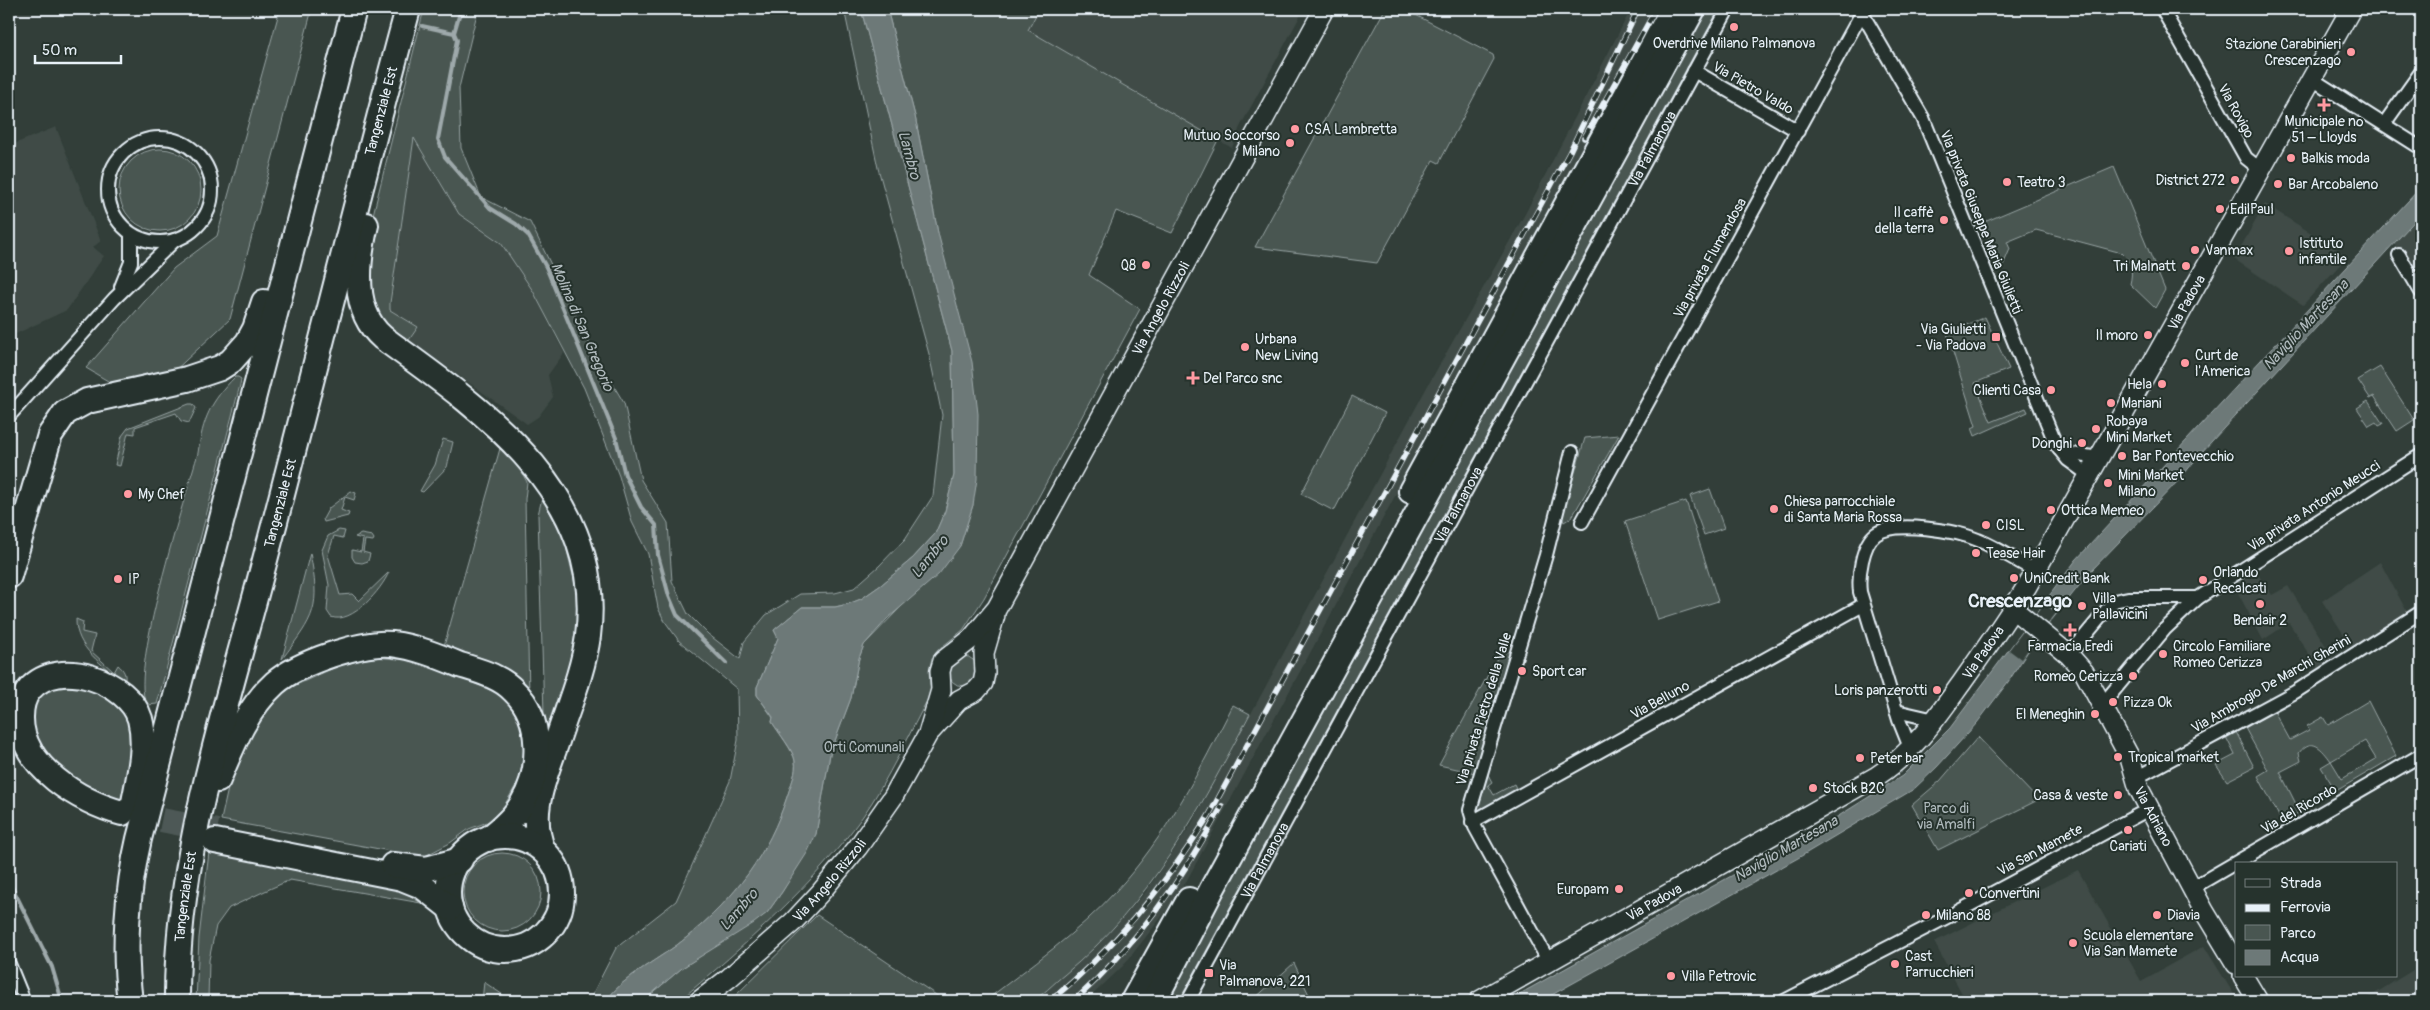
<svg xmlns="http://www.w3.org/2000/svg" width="2430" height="1010" font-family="Pangolin,sans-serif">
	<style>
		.built { fill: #3f4b46 }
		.green { fill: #495651; stroke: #98a4a4; fill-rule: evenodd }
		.water { fill: #6d7978; stroke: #9ea9ab }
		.pier { fill: #323e39 }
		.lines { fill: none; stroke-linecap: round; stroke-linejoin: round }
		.stream { stroke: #9ea9ab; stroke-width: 4 }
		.highway-tunnel { stroke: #4d5956; stroke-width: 24; stroke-dasharray: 24 12; stroke-linecap: butt }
		.street-casing { stroke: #e8f1f8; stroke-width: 16 }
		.secondary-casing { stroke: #e8f1f8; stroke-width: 22 }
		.highway-casing { stroke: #e8f1f8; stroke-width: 28 }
		.street { stroke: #26332d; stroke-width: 12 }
		.secondary { stroke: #26332d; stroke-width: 19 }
		.highway { stroke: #26332d; stroke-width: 24 }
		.rail-casing { stroke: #e8f1f8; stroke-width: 5.5 }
		.rail { stroke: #26332d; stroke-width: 4; stroke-dasharray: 11; stroke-linecap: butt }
		.poi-dot { fill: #ff9aa2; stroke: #26332d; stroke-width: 2 }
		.labels { text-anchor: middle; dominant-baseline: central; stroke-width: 4; stroke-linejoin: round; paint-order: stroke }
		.poi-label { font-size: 14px; fill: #e8f1f8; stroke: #26332d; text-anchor: start }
		.street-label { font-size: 14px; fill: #e8f1f8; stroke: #26332d }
		.park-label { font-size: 14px; fill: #b0bbbe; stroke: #26332d }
		.water-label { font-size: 15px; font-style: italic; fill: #b1bbbe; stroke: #26332d }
		.district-label { font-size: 19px; font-weight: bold; fill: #e8f1f8; stroke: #26332d }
	</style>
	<rect width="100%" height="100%" fill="#323e39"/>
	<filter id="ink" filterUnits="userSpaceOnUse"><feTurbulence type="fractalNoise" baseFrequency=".02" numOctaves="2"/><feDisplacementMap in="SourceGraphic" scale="10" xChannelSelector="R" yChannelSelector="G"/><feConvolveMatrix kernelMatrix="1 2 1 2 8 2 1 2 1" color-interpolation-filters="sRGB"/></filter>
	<g filter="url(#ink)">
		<!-- built -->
		<path class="built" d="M1039 9H1304L1240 127 1232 148 1027 30Z
			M1631 9H1662L1614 92 1187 880 1164 914 1123 966 1086 1001H1032L1112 930 1145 893 1191 825 1427 387 1525 214Z
			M56 127 101 241 93 247 104 256 67 310 9 337V146Z
			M414 138 459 214 501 243 533 291 564 353 548 375 553 397 538 417 527 424 409 340 418 327 390 310Z
			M2265 204 2348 256 2303 305 2234 259Z
			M2421 211V292L2393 241Z
			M2380 562 2411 619 2356 653 2322 601Z
			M2251 564 2272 595 2288 586 2338 665 2322 675 2289 623 2263 640 2230 578Z
			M2078 870 2141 981 2204 946 2238 1001H1966L1934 942Z
			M2421 965V1001H2362L2379 991Z"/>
		<!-- green -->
		<path class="green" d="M280 9H312L230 319 170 375 113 384 86 368 174 268 217 236Z
			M424 9H478L459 88 461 148 481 197 530 222 596 356 624 403 641 480 668 523 672 581 688 614 708 634 740 659 744 642 766 615 800 594 835 593 854 588 879 566 905 539 933 496 942 415 929 354 878 168 844 9H861L952 351 954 475 945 511 935 534 913 558 881 585 861 599 848 604 835 607H802L774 630 778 638 757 687V695L773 718 772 722C778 732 794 752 795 761 797 772 791 784 788 794 768 856 736 897 686 938 661 959 625 974 606 1001H589L616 948 676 901 730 781 738 740 737 689 679 641 664 620 658 608 648 554 632 522 619 476 584 388 533 291 501 243 459 214 414 138 390 303V310L418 327 409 340 381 322 372 305 370 227Z
			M887 9H1039L1028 30 1218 140 1172 233 1116 211 1089 275 1140 309 984 598 963 630 938 650 932 658 929 671 931 693C910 732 888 780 863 816 812 887 745 945 679 1001H643L682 968 767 913 782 892 816 834 830 754 851 698 859 658 864 645 960 546 973 505 938 233 915 116Z
			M1385 9H1404L1493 55 1494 59 1439 163 1433 160 1377 263 1255 247Z
			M1706 9H1719L1179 1001H1164Z
			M119 190a41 41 0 1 1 82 0a41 41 0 1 1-82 0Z
			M2114 167 2165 290 2155 308 2130 284C2133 271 2132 262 2122 253L2036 230 2007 242 2010 249 2001 270 1982 223Z
			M1985 317 2009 369 1975 383 1991 422 2026 408 2028 412 1975 436 1972 428 1976 426 1947 333Z
			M2380 367 2414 420 2397 431 2374 396 2370 398 2358 380Z
			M235 377H238L241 379 240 385 164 678 157 704 148 705C125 684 188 488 198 453 203 419 210 402 235 377Z
			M1352 396 1385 413 1334 511 1301 494Z
			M2368 401 2383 424 2379 426 2376 422 2369 426 2357 408Z
			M189 404H193L196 408 189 423 181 421 176 413 135 427V434L128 433 120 466 115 465 122 436 128 428Z
			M1619 435 1572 517 1564 522 1562 517 1585 438Z
			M503 438 527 482 525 499 529 695 500 668 444 646Z
			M443 439 453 442 447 467 423 492 420 491 435 465Z
			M1710 489 1724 528 1704 535 1690 496Z
			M351 491 356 493 354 500 345 497 341 510 349 513 348 516 324 522 323 519 329 508Z
			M542 498 564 538 580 605 576 653 545 747 538 515Z
			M1686 501 1718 601 1658 620 1625 521Z
			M339 530 345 531 343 538 334 536 328 555 340 595 352 594 359 601 389 572C382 589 352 625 331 617L327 611 329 585 322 550 328 536Z
			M361 534 372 536 374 539 373 541 365 540 363 552 370 554 368 561 362 563 355 562 352 557V550L361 552 363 539 355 537Z
			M310 553C321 608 315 616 282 659Z
			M76 619 83 622 82 632 95 635 91 651 114 672 118 665C124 670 127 675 124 683 104 666 75 648 76 619Z
			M1502 649 1511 654 1475 773 1439 765Z
			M948 671a15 15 0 1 1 30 0a15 15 0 1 1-30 0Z
			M374 657 422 661 506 697 521 718 526 746 519 780 504 806 490 821 469 829 450 843 423 857 221 820 233 766 252 730 283 691 338 666Z
			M79 682C98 692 132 706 137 730 139 741 128 790 126 804L111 803 41 758 29 710C48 688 49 683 79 682Z
			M2368 701 2396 756 2336 791 2321 767 2331 761C2323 750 2312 735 2299 753L2301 761 2280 772 2300 812 2282 822 2258 776 2268 770 2245 728 2274 711 2290 740 2309 730 2307 726 2323 717 2328 725ZM2365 741 2376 759 2342 779 2331 761Z
			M1233 705 1250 714C1198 812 1151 903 1064 975 1056 981 1039 999 1031 1001 1018 1005 999 1001 985 1001 1030 966 1078 933 1116 891 1166 837 1200 770 1233 705Z
			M2236 732 2254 767 2227 781 2216 765 2235 755 2226 737Z
			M1978 737 2038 800 1938 850 1912 805 1940 781Z
			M1486 771 1492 782 1488 785 1494 795 1514 784 1517 790 1479 811 1477 809Z
			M209 852 400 889 421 903 290 880 265 891 229 908 216 926 209 960 208 1001H196L199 938Z
			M463 892a39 39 0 1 1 78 0a39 39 0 1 1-78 0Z
			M817 915 945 1001H730Z
			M1294 963 1311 999 1308 1001H1252Z
			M484 982 512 1001H482Z"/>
		<!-- water -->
		<path class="water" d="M861 9H887L915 116 938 233 972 362 978 414 977 479 973 505 960 546 939 574 887 619 864 645 859 658 851 698 830 754 816 834 807 853 782 892 767 913 754 923 682 968 643 1001H606C625 974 661 959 686 938 736 897 768 855 788 794 791 784 797 772 795 761 794 751 778 732 772 722L773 717 757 695V687L778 638 774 630 802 607H835L848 604 861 599 881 585 913 558 935 534 945 511 954 475 952 351Z
			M2421 187V214L2200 454 2181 478 2091 571 2034 642 2008 682 1977 723 1937 767 1914 789 1798 858 1541 1001H1507L1837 817 1902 776 1950 728 2076 560Z"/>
		<!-- pier -->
		<path class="pier" d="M2044 604 2056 613 2021 659 2009 650Z"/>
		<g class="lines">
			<!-- stream -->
			<path class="stream" d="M461 9 454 33 457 40 438 139 445 157 490 208 516 224 528 235 546 267 616 438 625 475 641 507 656 525 658 555 669 596 677 615 726 663
				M422 26 454 33
				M9 881 52 967 62 1001"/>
			<!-- highway-tunnel -->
			<path class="highway-tunnel" d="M126 813 217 831"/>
			<defs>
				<g id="street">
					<path d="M2162 9 2246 158 2261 170"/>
					<path d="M1862 13 1923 118 2056 445 2068 460 2090 476"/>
					<path d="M1694 71 1798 131"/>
					<path d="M2312 79 2421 148"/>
					<path d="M2384 124 2421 72"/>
					<circle cx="160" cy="190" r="52"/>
					<path d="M2399 255 2421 292"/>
					<path d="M121 287 131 262V234"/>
					<path d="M9 416 114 299 175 240"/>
					<path d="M2059 449 2072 454 2099 458"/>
					<path d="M1582 522 1864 9"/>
					<path d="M2069 655 2114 601 2128 598H2198"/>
					<path d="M2102 705 2165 629 2198 598 2421 455"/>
					<path d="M1896 711 1935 720"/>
					<path d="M1911 750 1899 720 1860 592C1858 576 1862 544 1876 534 1895 520 1957 531 1978 540 1998 548 2016 561 2036 571"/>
					<path d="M2134 779 2295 692 2421 612"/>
					<path d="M1472 822 1863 605"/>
					<path d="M2192 888 2421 755"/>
					<path d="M1549 962 1475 827 1470 810 1546 555 1572 452"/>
					<path d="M9 964 24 1001"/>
					<path id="s1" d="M1188 1001 1728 9"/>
					<path d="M1784 1001 1957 912 2149 809"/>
				</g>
				<g id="secondary">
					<path id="s2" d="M2013 609 2069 655 2084 672 2130 758 2139 789 2204 911 2236 964"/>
					<path d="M931 731 959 700 976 691 983 683 985 673 984 653 995 615"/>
					<path d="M2243 976 2258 1001"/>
					<path id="s3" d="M699 1001 729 978 793 922 820 893 858 847 893 797 928 734 941 690 940 671 943 661 971 639 997 608 1324 9"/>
					<path id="s4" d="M1479 1001 1877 776C1914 752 1937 717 1963 681 1985 650 2007 619 2027 586L2351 9"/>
				</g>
				<g id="highway">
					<path d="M366 225C357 262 351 311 383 338 483 410 606 494 588 636 583 672 568 707 557 741 545 777 527 813 543 850"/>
					<path d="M1411 491 1673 9"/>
					<path d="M9 576 50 435 65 413 87 401 187 379 220 368 231 361 248 342 255 329 264 302"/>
					<path d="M218 780C232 746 247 708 275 683 298 663 362 641 392 644 416 647 438 656 460 665 479 671 500 676 514 691 543 718 542 771 522 804 514 818 501 829 488 839"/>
					<path d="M122 813C81 802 20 767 21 717 21 708 23 697 30 689 59 656 129 682 140 719 147 746 139 776 134 802"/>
					<circle cx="505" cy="893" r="57"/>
					<path d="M215 841 402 878 422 886 450 908"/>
					<path d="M393 865 426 869 460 860"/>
					<path d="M130 1001C123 949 127 890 139 839L354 9"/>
					<path id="s5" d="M177 1001C176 856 225 714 261 575 311 386 357 197 408 9"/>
					<path d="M1133 1001 1189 900"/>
					<path d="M1154 1001 1212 889 1693 9"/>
				</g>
			</defs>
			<!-- street casing -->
			<use href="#street" class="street-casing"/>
			<!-- secondary casing -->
			<use href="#secondary" class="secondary-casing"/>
			<!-- highway casing -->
			<use href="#highway" class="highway-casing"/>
			<!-- street -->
			<use href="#street" class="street"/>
			<!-- secondary -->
			<use href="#secondary" class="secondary"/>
			<!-- highway -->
			<use href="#highway" class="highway"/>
			<defs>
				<path id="rail" d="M1584 138 1656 9
					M1050 1001C1115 948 1165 886 1209 815L1570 151 1638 9
					M1074 1001C1136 945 1182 880 1222 806"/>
			</defs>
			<!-- rail casing -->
			<use href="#rail" class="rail-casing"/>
			<!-- rail -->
			<use href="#rail" class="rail"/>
		</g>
	</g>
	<!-- markers -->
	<g class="poi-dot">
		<circle cx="1734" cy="27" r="5"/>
		<circle cx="2351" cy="52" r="5"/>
		<path d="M2321.5 97.5h5v5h5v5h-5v5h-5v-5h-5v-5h5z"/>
		<circle cx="1295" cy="129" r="5"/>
		<circle cx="1290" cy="143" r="5"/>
		<circle cx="2291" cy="158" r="5"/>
		<circle cx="2235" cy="180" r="5"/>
		<circle cx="2007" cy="182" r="5"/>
		<circle cx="2278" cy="184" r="5"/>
		<circle cx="2220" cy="209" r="5"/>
		<circle cx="1944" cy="220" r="5"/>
		<circle cx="2195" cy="250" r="5"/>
		<circle cx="2289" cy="251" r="5"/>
		<circle cx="1146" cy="265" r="5"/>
		<circle cx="2186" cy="266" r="5"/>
		<circle cx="2148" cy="335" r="5"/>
		<rect x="1991" y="332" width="10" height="10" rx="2.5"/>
		<circle cx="1245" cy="347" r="5"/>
		<circle cx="2185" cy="363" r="5"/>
		<path d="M1190.5 370.5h5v5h5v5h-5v5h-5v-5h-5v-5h5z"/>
		<circle cx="2162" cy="384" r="5"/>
		<circle cx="2051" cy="390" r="5"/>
		<circle cx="2111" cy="403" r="5"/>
		<circle cx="2096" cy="429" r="5"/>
		<circle cx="2082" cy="443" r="5"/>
		<circle cx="2122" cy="456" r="5"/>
		<circle cx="2108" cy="483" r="5"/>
		<circle cx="128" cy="494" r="5"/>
		<circle cx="1774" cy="509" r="5"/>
		<circle cx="2051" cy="510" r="5"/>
		<circle cx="1986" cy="525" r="5"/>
		<circle cx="1976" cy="553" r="5"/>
		<circle cx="2014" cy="578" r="5"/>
		<circle cx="118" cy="579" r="5"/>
		<circle cx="2203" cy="580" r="5"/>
		<circle cx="2260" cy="604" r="5"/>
		<circle cx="2082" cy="606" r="5"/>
		<path d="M2067.5 622.5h5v5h5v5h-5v5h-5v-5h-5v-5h5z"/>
		<circle cx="2163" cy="654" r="5"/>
		<circle cx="1522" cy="671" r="5"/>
		<circle cx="2133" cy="676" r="5"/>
		<circle cx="1937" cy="690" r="5"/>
		<circle cx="2113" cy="702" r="5"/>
		<circle cx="2095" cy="714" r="5"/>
		<circle cx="2118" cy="757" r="5"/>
		<circle cx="1860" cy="758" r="5"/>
		<circle cx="1813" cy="788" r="5"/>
		<circle cx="2118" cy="795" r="5"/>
		<circle cx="2128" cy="830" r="5"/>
		<circle cx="1619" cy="889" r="5"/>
		<circle cx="1969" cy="893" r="5"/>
		<circle cx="1926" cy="915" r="5"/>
		<circle cx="2157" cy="915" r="5"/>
		<circle cx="2073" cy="943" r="5"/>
		<circle cx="1895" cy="964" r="5"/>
		<rect x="1204" y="968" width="10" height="10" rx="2.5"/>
		<circle cx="1671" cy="976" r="5"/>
	</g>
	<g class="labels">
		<!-- poi labels -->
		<g class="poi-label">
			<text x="1734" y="43" text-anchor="middle">Overdrive Milano Palmanova</text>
			<text x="2341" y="44" text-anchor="end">Stazione Carabinieri<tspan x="2341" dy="16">Crescenzago</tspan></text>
			<text x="2324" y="121" text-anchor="middle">Municipale nº<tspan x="2324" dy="16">51 – Lloyds</tspan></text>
			<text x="1305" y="129">CSA Lambretta</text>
			<text x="1280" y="135" text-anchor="end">Mutuo Soccorso<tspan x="1280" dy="16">Milano</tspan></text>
			<text x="2301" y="158">Balkis moda</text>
			<text x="2225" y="180" text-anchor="end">District 272</text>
			<text x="2017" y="182">Teatro 3</text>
			<text x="2288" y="184">Bar Arcobaleno</text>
			<text x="2230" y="209">EdilPaul</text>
			<text x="1934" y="212" text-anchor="end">Il caffè<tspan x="1934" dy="16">della terra</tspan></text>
			<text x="2299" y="243">Istituto<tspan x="2299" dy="16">infantile</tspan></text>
			<text x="2205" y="250">Vanmax</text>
			<text x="1136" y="265" text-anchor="end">Q8</text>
			<text x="2176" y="266" text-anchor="end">Tri Malnatt</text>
			<text x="1986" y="329" text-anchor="end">Via Giulietti<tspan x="1986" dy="16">- Via Padova</tspan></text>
			<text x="2138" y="335" text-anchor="end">Il moro</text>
			<text x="1255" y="339">Urbana<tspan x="1255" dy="16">New Living</tspan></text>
			<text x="2195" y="355">Curt de<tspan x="2195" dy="16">l'America</tspan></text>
			<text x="1203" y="378">Del Parco snc</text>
			<text x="2152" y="384" text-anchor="end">Hela</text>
			<text x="2041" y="390" text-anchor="end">Clienti Casa</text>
			<text x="2121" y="403">Mariani</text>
			<text x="2106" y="421">Robaya<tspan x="2106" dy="16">Mini Market</tspan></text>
			<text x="2072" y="443" text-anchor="end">Donghi</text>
			<text x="2132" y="456">Bar Pontevecchio</text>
			<text x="2118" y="475">Mini Market<tspan x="2118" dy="16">Milano</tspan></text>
			<text x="138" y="494">My Chef</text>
			<text x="1784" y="501">Chiesa parrocchiale<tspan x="1784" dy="16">di Santa Maria Rossa</tspan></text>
			<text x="2061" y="510">Ottica Memeo</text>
			<text x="1996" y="525">CISL</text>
			<text x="1986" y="553">Tease Hair</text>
			<text x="2213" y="572">Orlando<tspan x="2213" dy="16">Recalcati</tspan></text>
			<text x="2024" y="578">UniCredit Bank</text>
			<text x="128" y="579">IP</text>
			<text x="2092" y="598">Villa<tspan x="2092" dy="16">Pallavicini</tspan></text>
			<text x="2260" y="620" text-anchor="middle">Bendair 2</text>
			<text x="2070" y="646" text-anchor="middle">Farmacia Eredi</text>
			<text x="2173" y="646">Circolo Familiare<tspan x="2173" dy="16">Romeo Cerizza</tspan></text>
			<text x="1532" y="671">Sport car</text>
			<text x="2123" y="676" text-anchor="end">Romeo Cerizza</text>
			<text x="1927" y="690" text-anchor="end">Loris panzerotti</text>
			<text x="2123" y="702">Pizza Ok</text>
			<text x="2085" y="714" text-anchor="end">El Meneghin</text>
			<text x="2128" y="757">Tropical market</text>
			<text x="1870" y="758">Peter bar</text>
			<text x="1823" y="788">Stock B2C</text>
			<text x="2108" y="795" text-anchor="end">Casa &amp; veste</text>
			<text x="2128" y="846" text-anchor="middle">Cariati</text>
			<text x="1609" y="889" text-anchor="end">Europam</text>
			<text x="1979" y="893">Convertini</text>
			<text x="1936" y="915">Milano 88</text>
			<text x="2167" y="915">Diavia</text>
			<text x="2083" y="935">Scuola elementare<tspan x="2083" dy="16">Via San Mamete</tspan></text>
			<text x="1905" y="956">Cast<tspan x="1905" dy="16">Parrucchieri</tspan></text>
			<text x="1219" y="965">Via<tspan x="1219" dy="16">Palmanova, 221</tspan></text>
			<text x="1681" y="976">Villa Petrovic</text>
		</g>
		<!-- street labels -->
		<g class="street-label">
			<text transform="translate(1753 88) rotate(30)">Via Pietro Valdo</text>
			<text stroke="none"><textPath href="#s5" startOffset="915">Tangenziale Est</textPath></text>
			<text transform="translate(2236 111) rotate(61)">Via Rovigo</text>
			<text stroke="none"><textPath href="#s1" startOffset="970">Via Palmanova</textPath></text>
			<text transform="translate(1981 222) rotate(68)">Via privata Giuseppe Maria Giulietti</text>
			<text transform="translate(1710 258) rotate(-61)">Via privata Flumendosa</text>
			<text stroke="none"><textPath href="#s4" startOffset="1026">Via Padova</textPath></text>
			<text stroke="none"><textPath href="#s3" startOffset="848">Via Angelo Rizzoli</textPath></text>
			<text stroke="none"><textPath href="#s5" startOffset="510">Tangenziale Est</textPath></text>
			<text stroke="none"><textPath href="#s1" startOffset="565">Via Palmanova</textPath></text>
			<text transform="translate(2314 506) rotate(-33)">Via privata Antonio Meucci</text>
			<text stroke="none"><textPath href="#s4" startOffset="621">Via Padova</textPath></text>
			<text transform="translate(2271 684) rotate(-30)">Via Ambrogio De Marchi Gherini</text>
			<text transform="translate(1660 700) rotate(-29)">Via Belluno</text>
			<text transform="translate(1484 709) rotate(-73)">Via privata Pietro della Valle</text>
			<text transform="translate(2299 809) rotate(-30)">Via del Ricordo</text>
			<text stroke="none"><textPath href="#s2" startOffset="256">Via Adriano</textPath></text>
			<text transform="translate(2040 850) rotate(-28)">Via San Mamete</text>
			<text stroke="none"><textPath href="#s1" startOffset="160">Via Palmanova</textPath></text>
			<text stroke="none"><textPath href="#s3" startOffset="178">Via Angelo Rizzoli</textPath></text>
			<text stroke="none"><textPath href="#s5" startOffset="105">Tangenziale Est</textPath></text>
			<text stroke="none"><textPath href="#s4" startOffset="201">Via Padova</textPath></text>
		</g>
		<!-- park labels -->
		<g class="park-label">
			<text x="864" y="747">Orti Comunali</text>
			<text x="1946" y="808">Parco di<tspan x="1946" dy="16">via Amalfi</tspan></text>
		</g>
		<!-- water labels -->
		<g class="water-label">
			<text transform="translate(909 155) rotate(75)">Lambro</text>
			<text transform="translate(2306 325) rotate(-47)">Naviglio Martesana</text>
			<text transform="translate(582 327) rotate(67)">Molina di San Gregorio</text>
			<text transform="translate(930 557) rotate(-51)">Lambro</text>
			<text transform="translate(1786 849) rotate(-30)">Naviglio Martesana</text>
			<text transform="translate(739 910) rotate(-49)">Lambro</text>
		</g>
		<!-- district labels -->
		<g class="district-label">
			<text x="2020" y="601">Crescenzago</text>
		</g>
	</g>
	<!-- margin -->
	<rect width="2430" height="1010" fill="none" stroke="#26332d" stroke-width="30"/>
	<rect x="15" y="15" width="2400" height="980" fill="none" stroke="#e8f1f8" stroke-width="2" filter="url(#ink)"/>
	<!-- legend -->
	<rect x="2235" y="862" width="162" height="115" fill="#26332d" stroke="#747f7e"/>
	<rect x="2245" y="879" width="25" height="8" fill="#26332d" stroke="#747f7e"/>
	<text x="2280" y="888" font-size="15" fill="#e8f1f8">Strada</text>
	<rect x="2245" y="904" width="25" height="8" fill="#e8f1f8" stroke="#747f7e"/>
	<text x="2280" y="912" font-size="15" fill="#e8f1f8">Ferrovia</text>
	<rect x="2245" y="925" width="25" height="15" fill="#495651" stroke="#747f7e"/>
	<text x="2280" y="938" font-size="15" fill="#e8f1f8">Parco</text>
	<rect x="2245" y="950" width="25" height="15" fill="#6d7978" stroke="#747f7e"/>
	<text x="2280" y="962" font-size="15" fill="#e8f1f8">Acqua</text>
	<!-- scale -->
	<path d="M35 55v8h86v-8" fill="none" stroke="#e8f1f8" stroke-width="2.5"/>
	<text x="42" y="55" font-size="15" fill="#e8f1f8" stroke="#26332d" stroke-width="4" paint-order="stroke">50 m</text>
</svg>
